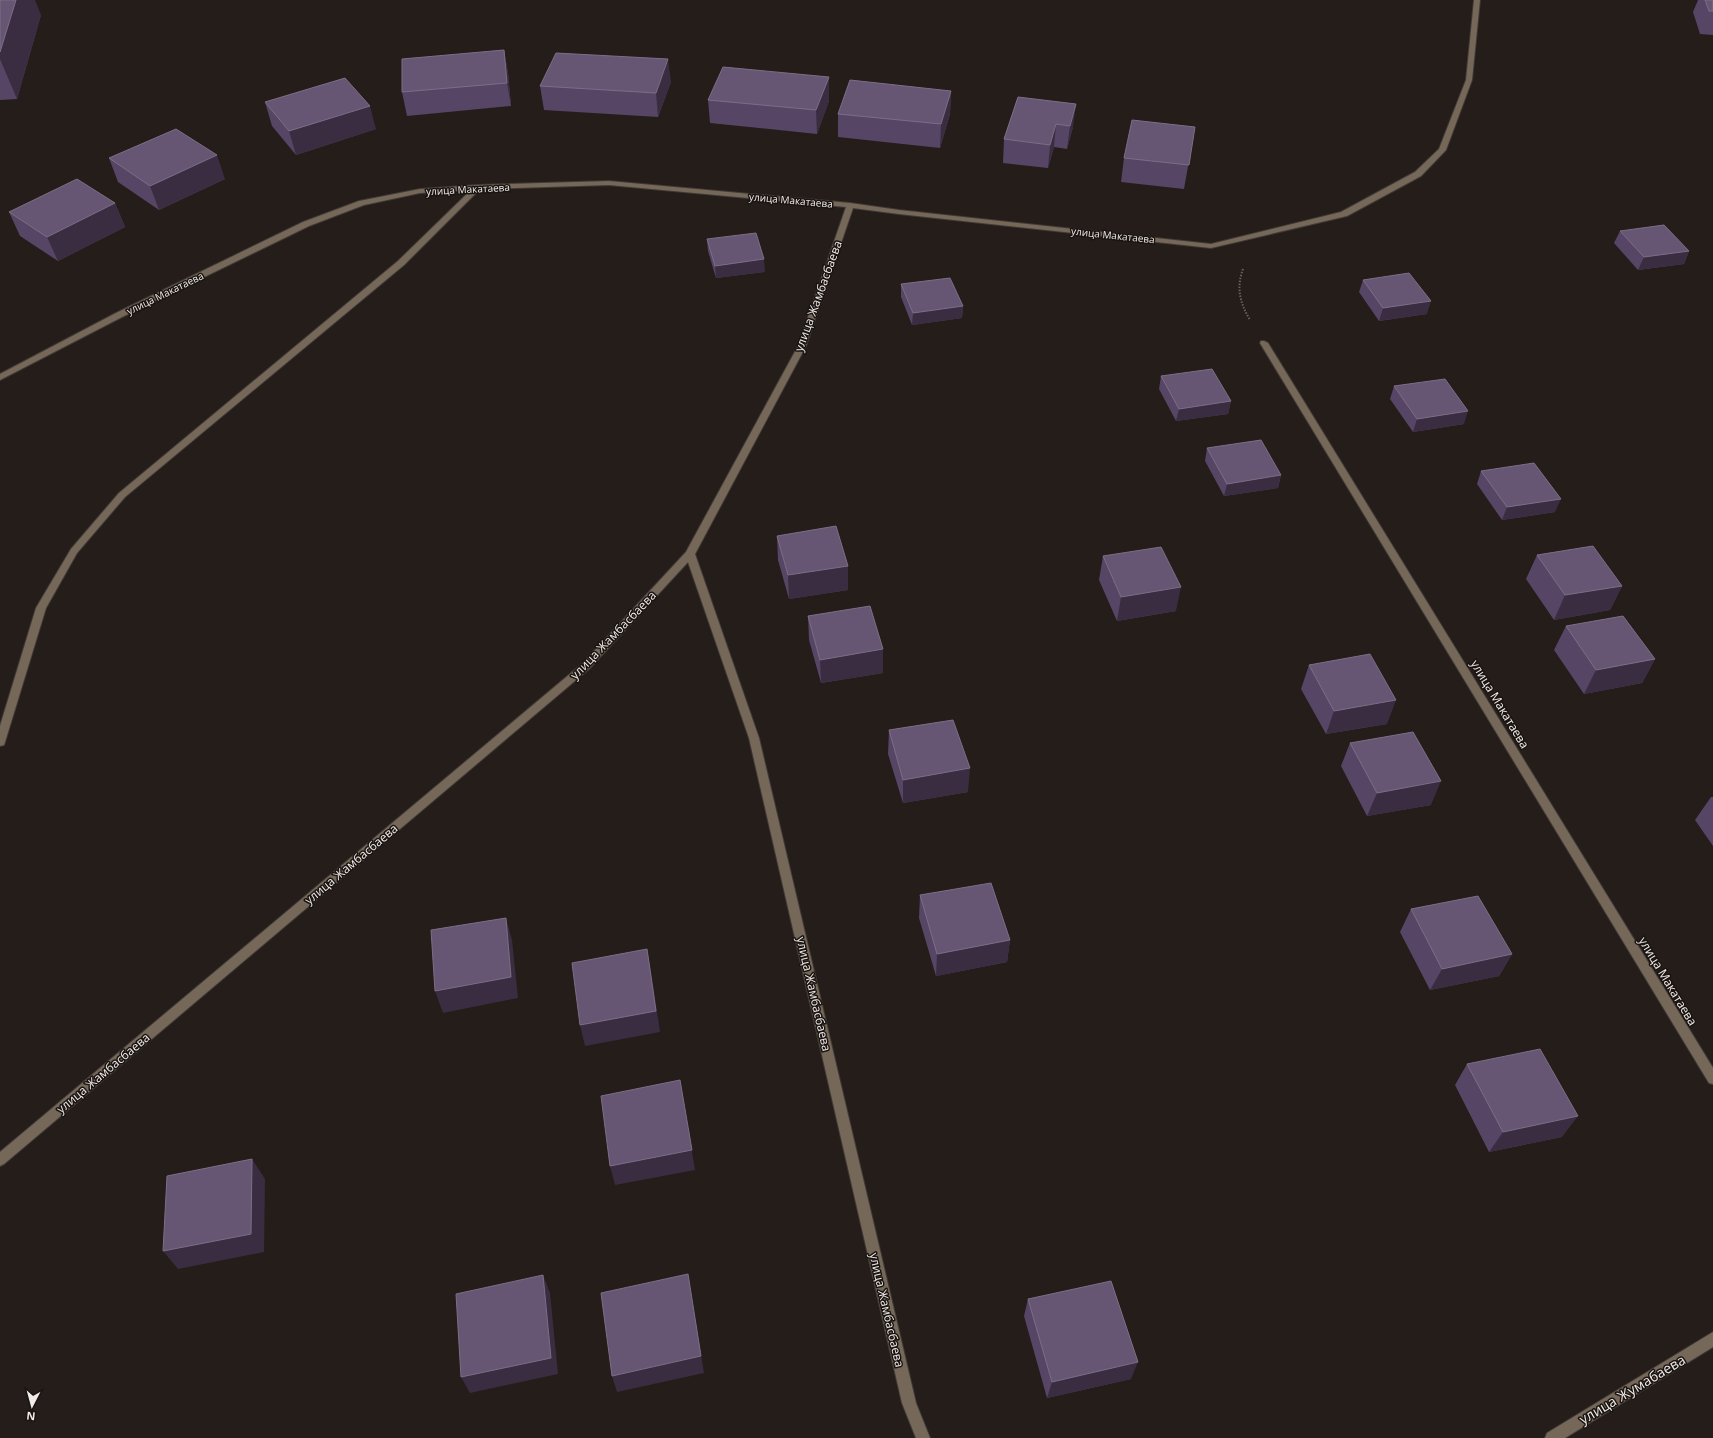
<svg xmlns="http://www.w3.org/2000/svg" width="1713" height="1438" font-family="'Open Sans',sans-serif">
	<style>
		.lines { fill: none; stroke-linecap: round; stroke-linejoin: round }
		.street-casing { stroke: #413a37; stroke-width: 2 }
		.path { stroke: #68615f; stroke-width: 2; stroke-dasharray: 1.5 1.5; stroke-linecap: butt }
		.street { fill: #756859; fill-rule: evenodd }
		.wall { fill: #574565 }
		.shaded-wall { fill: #3b2d41 }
		.building { fill: #675673; stroke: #7c6e86 }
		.labels { text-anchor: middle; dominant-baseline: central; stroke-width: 3; stroke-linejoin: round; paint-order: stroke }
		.far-street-label { font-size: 10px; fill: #f0ebe9; stroke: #1a1411 }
		.street-label { font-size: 12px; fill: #f0ebe9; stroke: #1a1411 }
		.near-street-label { font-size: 14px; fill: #f0ebe9; stroke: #1a1411 }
	</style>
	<rect width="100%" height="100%" fill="#241d1a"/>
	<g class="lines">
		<defs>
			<path id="street" d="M1474 0H1480L1472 80 1446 150 1421 176 1347 216 1211 248 899 214 853 208 806 346 695 554 759 738 916 1403 930 1438H916L902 1403 749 738 688 562 589 669 4 1164 0 1166V1152L583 663 686 552 798 346 846 207 609 185 480 189 404 265 125 497 77 553 46 608 5 742 4 745 0 746V726L36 608 71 549 119 493 398 261 471 190 420 193 364 205 309 226 122 317 0 380V374L116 313 303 222 359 201 420 189 478 185 609 181 850 203 899 210 1211 244 1341 212 1415 172 1439 149 1466 80Z
				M1261 341H1264L1268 343 1713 1068V1084L1709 1083 1260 343Z
				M1713 1332V1347L1565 1438H1545L1547 1433Z"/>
		</defs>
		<!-- street casing -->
		<use href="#street" class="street-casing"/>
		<!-- path -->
		<path class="path" d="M1243 269C1236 288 1240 303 1250 320"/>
		<!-- street -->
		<use href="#street" class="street"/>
	</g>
	<!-- wall -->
	<path class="wall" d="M0 0 41 15 17 99 0 100Z
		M1698 0H1713V35L1700 34 1693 12Z
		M504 50 508 73 511 106 407 116 402 92Z
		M829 77V101L817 134 710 123 708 100Z
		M671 82 658 117 544 110 540 86Z
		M951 91 950 114 940 148 838 137V114Z
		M1018 97 1073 127 1067 149 1054 147 1048 168 1003 163 1004 139Z
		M265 102 376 129 296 155 272 126Z
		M1195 127 1184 189 1121 182 1124 158Z
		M109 158 225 179 159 210 118 182Z
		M115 203 125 227 58 261 20 236 9 212Z
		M1620 231 1689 251 1684 264 1638 270 1614 243Z
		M707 239 765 272 716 278 708 251Z
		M1363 280 1427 314 1379 321 1359 292Z
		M901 284 963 306 962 318 912 325 901 297Z
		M1161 376 1231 401 1228 414 1176 421 1159 389Z
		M1394 386 1464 424 1413 432 1390 399Z
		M1207 448 1281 475 1278 488 1224 496 1205 461Z
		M1481 471 1555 512 1502 520 1477 484Z
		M777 536 848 590 789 599 778 560Z
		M1537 555 1622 586 1610 610 1554 620 1526 579Z
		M1103 556 1176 611 1117 621 1099 580Z
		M808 616 883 673 821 683 809 640Z
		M1566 626 1655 659 1642 683 1584 694 1554 650Z
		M1309 665 1387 724 1326 734 1301 689Z
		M889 730 968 792 903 803 888 754Z
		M1350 743 1431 805 1367 816 1341 766Z
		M1711 797H1713V846L1695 820Z
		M920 895 1010 940 1007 962 936 976 919 918Z
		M1411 909 1512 954 1499 976 1430 990 1400 932Z
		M1467 1064 1562 1137 1489 1152 1455 1085Z
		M1028 1299 1131 1379 1047 1398 1024 1316Z"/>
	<!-- shaded-wall -->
	<path class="shaded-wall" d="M16 0H35L41 15 17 99 0 59V52Z
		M504 50 508 73 511 106 507 83Z
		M668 59 671 82 658 117 656 93Z
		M829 77V101L817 134 816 110Z
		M951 91 950 114 940 148 941 124Z
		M1076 104 1073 127 1067 149 1070 126Z
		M370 106 376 129 296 155 289 131Z
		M1056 124 1054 147 1048 168 1050 145Z
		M217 155 225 179 159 210 150 186Z
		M115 203 125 227 58 261 47 237Z
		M1689 251 1684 264 1638 270 1644 257Z
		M764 259 765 272 716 278 715 266Z
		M1431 301 1427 314 1379 321 1383 308Z
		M963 306 962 318 912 325 913 313Z
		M1231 401 1228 414 1176 421 1179 409Z
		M1468 411 1464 424 1413 432 1417 419Z
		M1281 475 1278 488 1224 496 1227 484Z
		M1561 499 1555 512 1502 520 1507 507Z
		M848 566V590L789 599 788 575Z
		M1622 586 1610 610 1554 620 1565 595Z
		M1181 587 1176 611 1117 621 1121 597Z
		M883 649V673L821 683 820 660Z
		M1655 659 1642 683 1584 694 1596 670Z
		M1396 700 1387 724 1326 734 1334 711Z
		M970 768 968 792 903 803V780Z
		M1441 781 1431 805 1367 816 1377 793Z
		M506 918 512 940 518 998 443 1013 435 991Z
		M1010 940 1007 962 936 976 937 954Z
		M647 949 651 971 660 1032 585 1046 580 1025Z
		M1512 954 1499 976 1430 990 1442 969Z
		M680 1080 695 1170 615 1185 610 1166Z
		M1578 1116 1562 1137 1489 1152 1503 1132Z
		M252 1159 265 1179 264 1252 178 1269 163 1251Z
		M688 1274 691 1292 704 1373 617 1392 612 1376Z
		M543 1275 550 1293 558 1374 470 1393 461 1377Z
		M1138 1362 1131 1379 1047 1398 1052 1382Z"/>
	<!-- building -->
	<path class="building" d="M0 0H16L0 52Z
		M1705 0H1713V11H1709Z
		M504 50 507 83 402 92V59Z
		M556 53 668 59 656 93 540 86Z
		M723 67 829 77 816 110 708 100Z
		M345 78 370 106 289 131 265 102Z
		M850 80 951 91 941 124 838 114Z
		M1018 97 1076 104 1070 126 1056 124 1050 145 1004 139Z
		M1132 120 1195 127 1189 165 1124 158Z
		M176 129 217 155 150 186 109 158Z
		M77 179 115 203 47 237 9 212Z
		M1664 225 1689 251 1644 257 1620 231Z
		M756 233 764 259 715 266 707 239Z
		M1409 273 1431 301 1383 308 1363 280Z
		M950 278 963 306 913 313 901 284Z
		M1212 369 1231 401 1179 409 1161 376Z
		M1445 379 1468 411 1417 419 1394 386Z
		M1261 440 1281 475 1227 484 1207 448Z
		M1534 463 1561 499 1507 507 1481 471Z
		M836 526 848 566 788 575 777 536Z
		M1593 546 1622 586 1565 595 1537 555Z
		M1161 547 1181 587 1121 597 1103 556Z
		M870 606 883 649 820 660 808 616Z
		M1623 616 1655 659 1596 670 1566 626Z
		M1370 654 1396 700 1334 711 1309 665Z
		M953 720 970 768 903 780 889 730Z
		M1413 732 1441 781 1377 793 1350 743Z
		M991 883 1010 940 937 954 920 895Z
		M1478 896 1512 954 1442 969 1411 909Z
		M506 918 511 977 435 991 431 930Z
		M647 949 656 1011 580 1025 572 963Z
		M1540 1049 1578 1116 1503 1132 1467 1064Z
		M680 1080 692 1150 610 1166 601 1096Z
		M252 1159 251 1234 163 1251 167 1176Z
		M688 1274 701 1356 612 1376 601 1293Z
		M543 1275 551 1358 461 1377 456 1294Z
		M1111 1281 1138 1362 1052 1382 1028 1299Z"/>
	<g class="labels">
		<!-- far-street labels -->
		<g class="far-street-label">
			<text transform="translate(468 189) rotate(-3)">улица Макатаева</text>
			<text transform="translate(791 200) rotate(5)">улица Макатаева</text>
			<text transform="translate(1113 235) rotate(6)">улица Макатаева</text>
			<text transform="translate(165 293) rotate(-26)">улица Макатаева</text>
		</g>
		<!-- street labels -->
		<g class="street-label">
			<text transform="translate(818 296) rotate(-70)">улица Жамбасбаева</text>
			<text transform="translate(613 635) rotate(-46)">улица Жамбасбаева</text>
			<text transform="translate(1500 704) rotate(59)">улица Макатаева</text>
			<text transform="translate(351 864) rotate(-40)">улица Жамбасбаева</text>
			<text transform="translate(1668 981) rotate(59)">улица Макатаева</text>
			<text transform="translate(814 994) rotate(77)">улица Жамбасбаева</text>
			<text transform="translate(103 1073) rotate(-40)">улица Жамбасбаева</text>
			<text transform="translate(887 1310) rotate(77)">улица Жамбасбаева</text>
		</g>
		<!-- near-street labels -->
		<g class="near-street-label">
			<text transform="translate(1632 1389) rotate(-31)">улица Жумабаева</text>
		</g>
	</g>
	<!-- north arrow -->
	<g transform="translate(32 1406) rotate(186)" stroke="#1a1411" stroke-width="3" paint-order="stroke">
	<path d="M0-3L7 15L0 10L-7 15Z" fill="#f0ebe9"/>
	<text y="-6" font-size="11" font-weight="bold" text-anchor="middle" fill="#f0ebe9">N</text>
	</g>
</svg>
